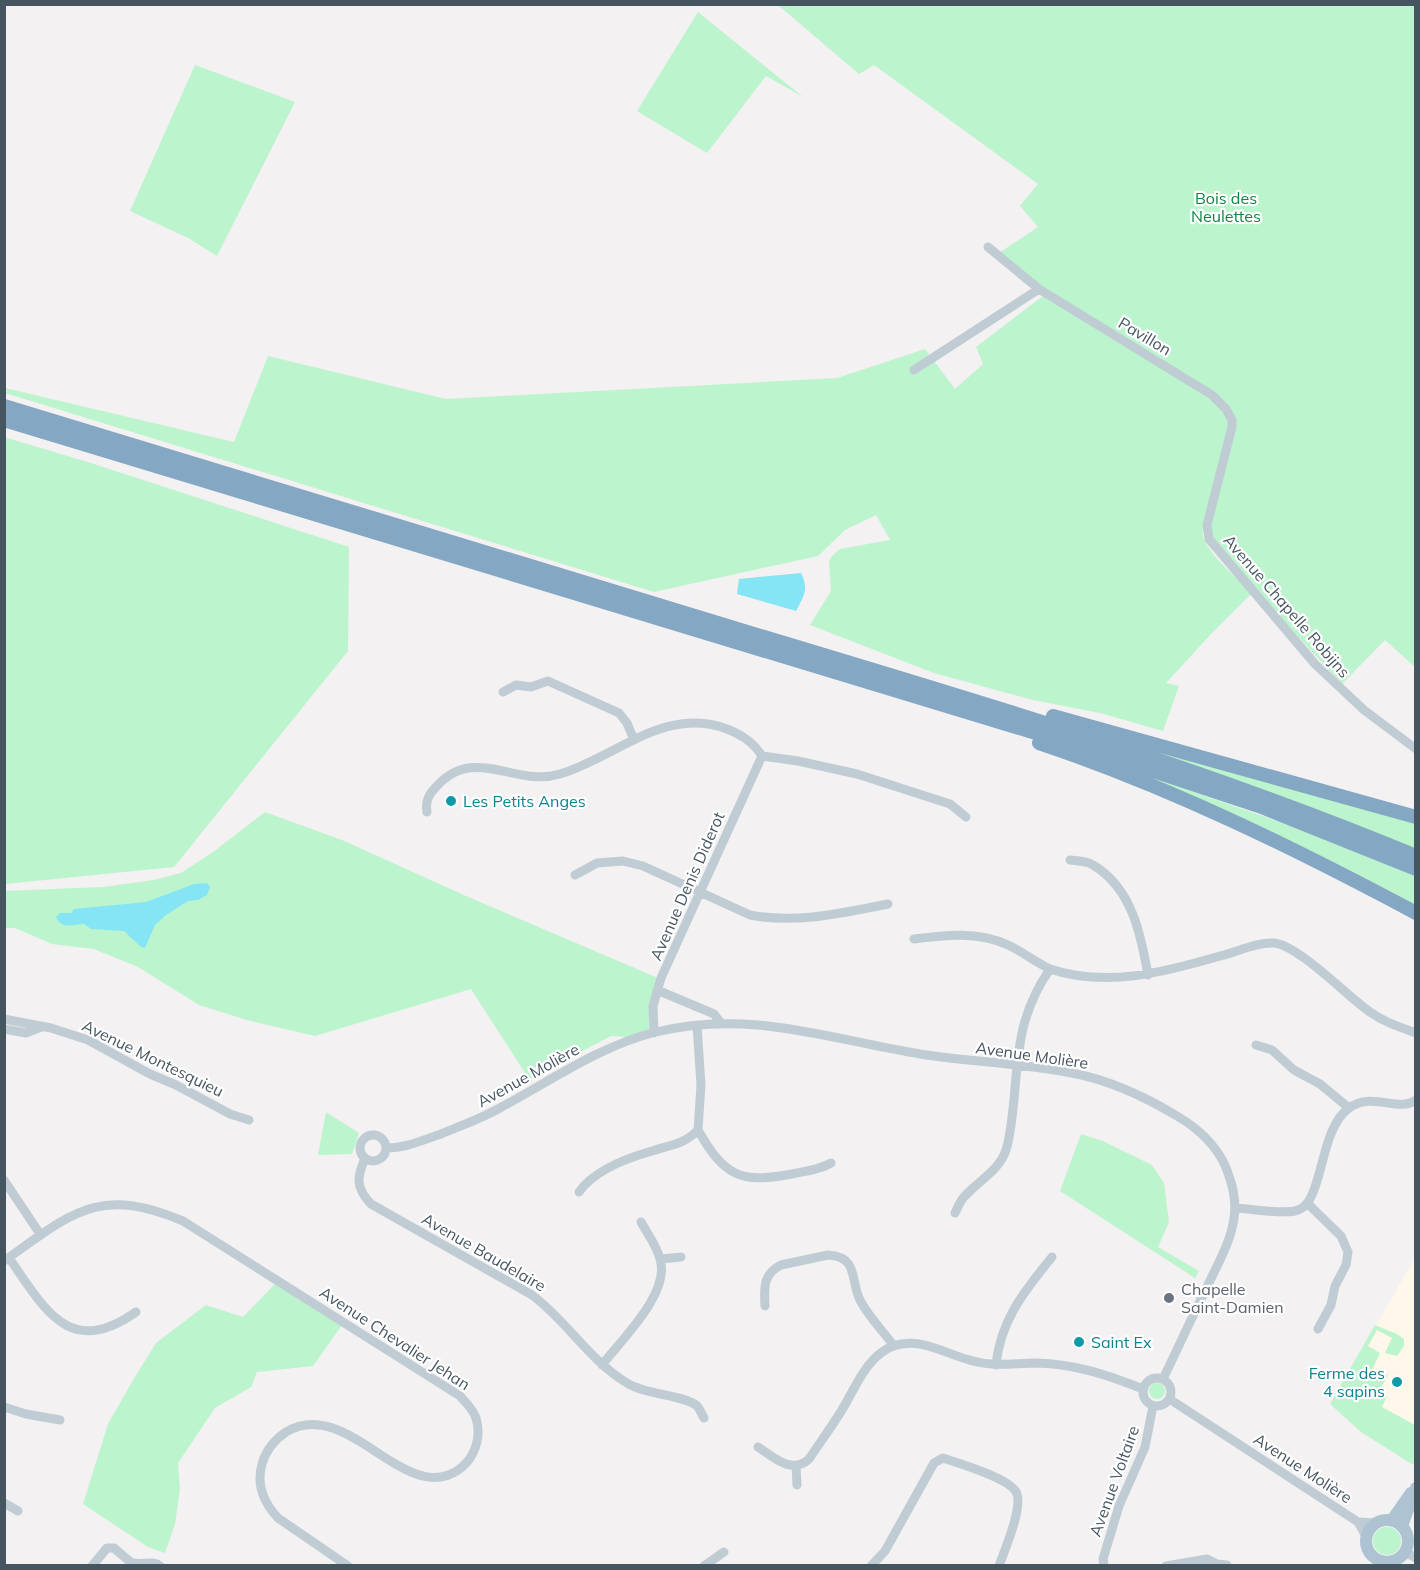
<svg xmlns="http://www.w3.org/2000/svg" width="1420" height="1570" font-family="Mulish,sans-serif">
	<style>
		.commercial { fill: #fef7ea }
		.green { fill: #bcf4ce }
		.water { fill: #85e5f5 }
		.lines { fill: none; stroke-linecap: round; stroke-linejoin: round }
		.minor { stroke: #c0ccd4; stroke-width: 9 }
		.major { stroke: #aec3d2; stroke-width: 12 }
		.highway { stroke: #84a7c4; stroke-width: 14 }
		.culture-dot { fill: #0f9aa8; stroke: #fff; stroke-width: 2 }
		.worship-dot { fill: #6b7280; stroke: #fff; stroke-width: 2 }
		.labels { text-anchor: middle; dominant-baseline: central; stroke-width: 4.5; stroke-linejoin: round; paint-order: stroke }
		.park-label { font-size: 16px; fill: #0e8642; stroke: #fff }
		.street-label { font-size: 16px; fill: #465661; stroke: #fff }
		.culture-label { font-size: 16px; fill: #0d838f; stroke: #fff; text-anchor: start }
		.worship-label { font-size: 16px; fill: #5b616d; stroke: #fff; text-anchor: start }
	</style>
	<rect width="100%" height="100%" fill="#f3f1f1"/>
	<!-- commercial -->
	<path class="commercial" d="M1415 1258 1416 1460 1413 1465 1361 1432 1330 1404Z"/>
	<!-- green -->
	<path class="green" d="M778 5H1415V667L1385 640 1342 684 1288 626 1214 538 1206 516C1203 523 1201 532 1204 539 1212 558 1237 578 1252 593L1211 634 1166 683 1179 686 1163 731 1100 713 1033 700 934 673 810 625 831 591 829 562 832 556 840 549 890 540 876 515 845 530 818 556 654 592 5 393V388L234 442 268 356 446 399 837 378 925 349 955 389 983 364 976 347 1048 292 999 253 1038 227 1020 206 1038 184 874 65 859 74Z
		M698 12 803 97 766 76 707 153 637 111Z
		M195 65 295 102 217 256 188 238 130 211Z
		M4 437 91 463 349 547 348 651 174 867 5 884Z
		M1081 728 1415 821V850Z
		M1111 763 1291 826 1415 876V908Z
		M265 812 342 840 466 896 658 978 649 1006V1032L628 1037 611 1036 529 1079 471 989 315 1036 247 1020 199 1005 138 967 94 949 52 944 15 928H5L4 891 103 887 154 880 181 873 213 852Z
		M326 1112 359 1133 352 1154 318 1155Z
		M1081 1134 1103 1141 1152 1165 1164 1183 1169 1222 1158 1247 1199 1271 1195 1278 1060 1191Z
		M276 1283 342 1325 313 1366 257 1372 251 1387 215 1408 178 1463 180 1489 175 1524 165 1553 148 1547 83 1504 108 1424 133 1380 156 1343 206 1305 243 1317Z
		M1375 1325 1397 1334 1404 1339V1346L1397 1356 1385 1353 1392 1338 1377 1330 1368 1346 1380 1353 1373 1368 1388 1375 1381 1388 1385 1390 1384 1394 1387 1396 1382 1407 1415 1425V1460L1413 1465 1361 1432 1330 1404Z
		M1149 1391a8 8 0 1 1 16 0a8 8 0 1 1-16 0Z
		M1373 1541a14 14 0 1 1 28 0a14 14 0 1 1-28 0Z"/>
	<!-- water -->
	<path class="water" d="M801 573C809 589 804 596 796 611L737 594 739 579Z
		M207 883 210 887 207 895 198 900 188 901 166 915 155 925 145 948 141 947 124 931 91 929 84 924C73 924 62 930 56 917L60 913H71L74 909 146 902 194 884Z"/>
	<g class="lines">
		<!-- minor -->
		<path class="minor" d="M988 247 1039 289 1212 395 1226 409 1232 420V427L1207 525 1209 539 1315 664 1364 710 1416 749
			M914 370 1039 289
			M503 692 516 685 531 687 548 681 619 713 627 723 634 740
			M762 756 798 761 857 774 950 804 966 817
			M427 812C425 802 428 795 435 788 474 743 514 788 560 774 615 758 665 705 727 729 742 735 753 742 762 756
			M1070 860C1077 861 1087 861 1093 865 1132 888 1141 935 1148 975
			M575 875 597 863 623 861 643 866 750 915C796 924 842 913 888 904
			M914 939C946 935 978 931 1008 945 1023 952 1035 962 1050 969
			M657 990 714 1014 721 1023
			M4 1019 51 1028 88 1040 150 1074 176 1085 230 1114 249 1120
			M4 1029 26 1033 41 1027
			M654 1033 653 1006 661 978 762 756
			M1256 1045 1272 1050 1294 1070 1320 1084 1349 1108
			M698 1130C724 1176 740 1184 792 1174 806 1171 819 1170 831 1163
			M360 1148a13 13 0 1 1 26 0a13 13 0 1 1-26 0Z
			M386 1148C406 1148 423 1140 441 1134 460 1126 480 1119 498 1109 549 1082 599 1046 656 1032 750 1009 828 1039 920 1054 970 1062 1022 1063 1072 1073 1109 1080 1144 1096 1177 1116 1201 1130 1222 1150 1230 1179 1234 1191 1236 1205 1234 1218 1231 1242 1217 1265 1207 1287 1192 1317 1178 1348 1163 1379
			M365 1158C357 1177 355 1187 371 1204L532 1295C567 1321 589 1360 627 1383 645 1395 686 1395 697 1406 700 1409 702 1415 704 1418
			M4 1180 40 1234
			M579 1192C594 1171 627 1158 652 1151 670 1145 685 1144 698 1130L701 1085 697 1025
			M1308 1204 1341 1236 1348 1252 1346 1265 1335 1286 1331 1305 1318 1329
			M1235 1208C1253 1209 1278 1214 1295 1211 1325 1205 1317 1131 1349 1108 1374 1091 1397 1113 1416 1100
			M955 1213C958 1207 960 1201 964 1197 978 1181 999 1171 1006 1150 1011 1134 1012 1116 1014 1100 1018 1050 1020 1012 1050 969 1107 988 1165 972 1220 956 1237 952 1256 942 1274 943 1298 945 1347 996 1370 1012 1384 1022 1399 1027 1416 1033
			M9 1258C44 1307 68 1360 136 1312
			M661 1259 681 1257
			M4 1261C72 1213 98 1185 183 1221L460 1396C466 1403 473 1409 476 1418 486 1451 458 1485 423 1476 380 1466 334 1403 286 1432 274 1440 266 1450 262 1464 256 1485 264 1503 278 1518L348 1566
			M765 1306C764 1288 763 1274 781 1265L828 1255C859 1257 850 1280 860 1300 868 1316 883 1331 894 1346
			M602 1365C621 1340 671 1293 660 1259 657 1246 647 1233 641 1222
			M996 1365C1000 1321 1025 1290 1052 1257
			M1143 1392a14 14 0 1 1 28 0a14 14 0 1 1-28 0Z
			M1171 1400 1358 1522 1366 1536
			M4 1407 26 1414 60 1420
			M758 1447C773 1457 792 1475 809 1459 819 1444 830 1429 840 1413 855 1390 865 1357 893 1346 921 1336 947 1355 973 1361 994 1367 1015 1363 1037 1363 1075 1364 1108 1375 1143 1389
			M796 1466 797 1485
			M4 1503 18 1511
			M1358 1522 1376 1523
			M1405 1552 1416 1558
			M133 1563C143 1565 153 1560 160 1566
			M92 1566 107 1548H114L135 1566
			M704 1566 724 1552
			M871 1566 885 1551 934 1463 943 1458C958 1463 1013 1479 1017 1494 1022 1510 1005 1549 999 1566
			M1104 1566 1103 1559 1119 1506 1145 1447 1153 1406
			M1166 1566 1207 1559 1217 1564 1227 1565"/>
		<!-- major -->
		<path class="major" d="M1366 1541a21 21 0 1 1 42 0a21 21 0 1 1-42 0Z
			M1392 1520 1411 1493
			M1402 1526 1416 1488"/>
		<!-- highway -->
		<path class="highway" d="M4 406C261 484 517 562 774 640 990 705 1207 769 1416 856
			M4 420 1072 744 1259 806 1416 869
			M1053 716 1416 817
			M1039 743C1170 787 1294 848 1416 913"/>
	</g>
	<!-- markers -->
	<g class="culture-dot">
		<circle cx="451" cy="801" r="6"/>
		<circle cx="1079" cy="1342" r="6"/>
		<circle cx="1397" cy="1382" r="6"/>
	</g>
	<circle class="worship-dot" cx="1169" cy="1298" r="6"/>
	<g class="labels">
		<!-- park labels -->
		<g class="park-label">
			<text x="1226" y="198">Bois des<tspan x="1226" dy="18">Neulettes</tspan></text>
		</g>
		<!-- street labels -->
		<g class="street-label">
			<text transform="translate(1145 336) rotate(31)">Pavillon</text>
			<text transform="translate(1287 606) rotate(49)">Avenue Chapelle Robijns</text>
			<text transform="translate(687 886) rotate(-66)">Avenue Denis Diderot</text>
			<text transform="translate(1032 1055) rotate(8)">Avenue Molière</text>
			<text transform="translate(153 1058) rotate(26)">Avenue Montesquieu</text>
			<text transform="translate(528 1075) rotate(-29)">Avenue Molière</text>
			<text transform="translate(484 1252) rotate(30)">Avenue Baudelaire</text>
			<text transform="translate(395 1338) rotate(33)">Avenue Chevalier Jehan</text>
			<text transform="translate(1303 1468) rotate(33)">Avenue Molière</text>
			<text transform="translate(1114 1481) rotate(-70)">Avenue Voltaire</text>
		</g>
		<!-- culture labels -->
		<g class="culture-label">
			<text x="463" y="801">Les Petits Anges</text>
			<text x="1091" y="1342">Saint Ex</text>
			<text x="1385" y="1373" text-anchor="end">Ferme des<tspan x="1385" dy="18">4 sapins</tspan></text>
		</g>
		<!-- worship labels -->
		<g class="worship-label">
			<text x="1181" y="1289">Chapelle<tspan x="1181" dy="18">Saint-Damien</tspan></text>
		</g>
	</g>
	<!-- border -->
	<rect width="1420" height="1570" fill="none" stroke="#465661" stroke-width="12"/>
</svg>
